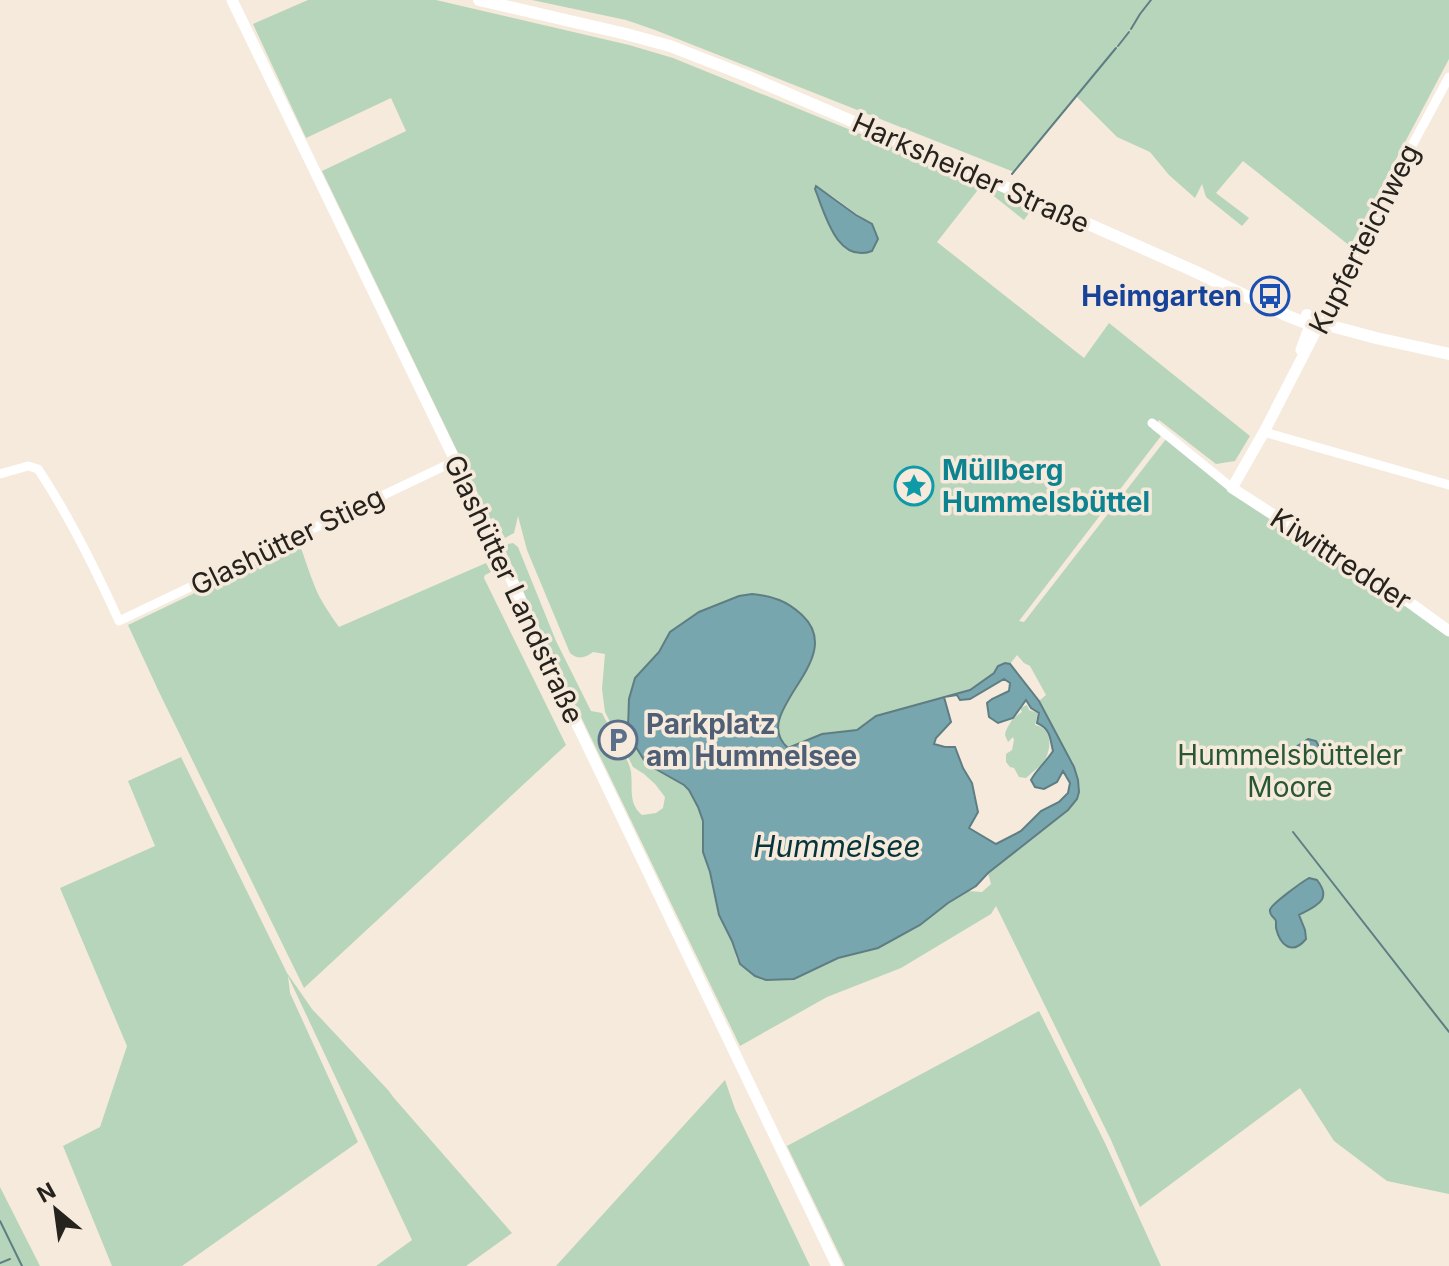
<svg xmlns="http://www.w3.org/2000/svg" width="1449" height="1266" font-family="Inter,sans-serif">
	<style>
		.green { fill: #b7d5bb; fill-rule: evenodd }
		.water { fill: #78a6af; stroke: #5f7e83; stroke-width: 2; fill-rule: evenodd }
		.lines { fill: none; stroke-linecap: round; stroke-linejoin: round }
		.stream { stroke: #5f7e83; stroke-width: 2 }
		.minor { stroke: #fff; stroke-width: 9 }
		.tertiary { stroke: #fff; stroke-width: 11 }
		.secondary { stroke: #fff; stroke-width: 12 }
		.labels { text-anchor: middle; dominant-baseline: central; stroke-width: 7; stroke-linejoin: round; paint-order: stroke }
		.street-label { font-size: 28px; fill: #26221d; stroke: #f5eadc }
		.transit-label { font-size: 28px; font-weight: bold; fill: #164399; stroke: #f5eadc; text-anchor: end }
		.culture-label { font-size: 28px; font-weight: bold; fill: #0d838f; stroke: #f5eadc; text-anchor: start }
		.service-label { font-size: 28px; font-weight: bold; fill: #4e5e75; stroke: #f5eadc; text-anchor: start }
		.park-label { font-size: 28px; fill: #285832; stroke: #f5eadc }
		.water-label { font-size: 30px; font-style: italic; fill: #05343b; stroke: #f5eadc }
	</style>
	<rect width="100%" height="100%" fill="#f5eadc"/>
	<!-- green -->
	<path class="green" d="M308 0H436L629 45 673 58 890 146 929 164 982 183 1034 206 1024 220 981 186 937 242 1084 358 1109 323 1250 436 1235 461 1216 464 1159 420 1152 429 1161 436 1019 621 1024 622 1166 439 1449 635V1194L1387 1181 1334 1141 1300 1088 1140 1207 1111 1140 996 906 991 914 901 968 827 997 740 1046 554 661 506 552 508 544 513 543 518 547 556 641 591 711 602 713C609 727 629 758 631 772 633 789 628 803 642 815L656 813 663 808 665 797 655 784 644 774 633 767 605 712 602 689 605 654 593 652C585 658 578 660 570 653L527 550 518 516 514 533 505 538 494 518 490 519 322 171 406 131 391 98 306 138 253 24ZM816 187C836 196 852 213 872 224L837 239 815 190ZM752 594C776 596 785 599 801 616 850 663 747 713 789 748L822 734 857 730 876 716 970 690 994 673 998 666 1005 663 1010 664 1017 655 1024 663 1030 666 1046 695 1039 701 1077 775 1079 786 1077 799 1068 810 988 873 991 884 982 892 968 891 948 903 920 925 878 948 838 958 794 979C773 983 756 970 737 960L732 941 719 915 710 872 703 852V821L698 807 689 790 684 785 654 768 644 760 631 737 627 718 629 699 670 632 699 612 739 596Z
		M532 0H1449V59L1350 246 1243 161 1216 193 1249 218 1242 226 1206 197 1202 184 1195 198 1169 175 1150 152 1117 137 1076 96 1014 172 655 30 626 20Z
		M299 543C305 558 309 573 315 587 321 602 330 614 339 627L486 563 491 572 485 575 484 578 566 745 304 988 159 692 128 625Z
		M1027 705 1029 710 1038 713 1035 725C1051 728 1052 744 1046 758 1043 765 1032 772 1026 778L1019 777 1014 768 1010 767 1006 762V754L1012 750 1014 740 1013 737 1008 742 1005 735C1006 728 1010 724 1013 718L1022 712 1020 708Z
		M181 757 287 973 312 1009 388 1090 394 1098 512 1233 466 1266H376L412 1240 288 976 290 993 358 1142 182 1266H112L63 1146 100 1127 127 1046 60 888 155 846 128 781Z
		M1039 1011 1105 1143 1161 1266H845L787 1146Z
		M725 1080 735 1109 810 1266H556Z
		M0 1187 40 1266H0Z"/>
	<!-- water -->
	<path class="water" d="M816 186 856 215 872 224 878 239 872 251C837 264 825 214 815 189Z
		M752 594C773 596 787 601 802 615 850 660 747 712 788 748L822 734 857 730 876 716 970 690 994 673 998 666 1005 663 1010 664 1039 701 1074 767 1078 780 1079 792 1077 799 1068 810 988 873 976 886 948 903 920 925 878 948 838 958 794 979 766 980 755 976 740 964 732 941 719 915 710 872 703 852V821L698 807 689 790 684 785 654 768 644 760 636 747 628 725 629 699 635 678 659 652 670 632 699 612 739 596ZM1004 679 1010 683 1009 691 992 699 987 703 989 717 998 723 1013 718 1026 700 1031 708 1039 713 1037 723C1051 729 1050 739 1053 751 1046 762 1037 769 1031 780L1035 787 1044 789 1057 782 1063 771 1070 783 1068 793 1059 802 1041 811 1021 831 996 844 969 828 978 812 972 783 963 768 955 747H945L934 744 936 738 951 722 944 697 957 695 960 700 970 699Z
		M1308 739 1316 741 1321 750 1318 758C1305 768 1302 762 1294 752L1296 747Z
		M1309 878 1317 880C1333 900 1316 906 1299 915L1305 930 1306 939C1292 956 1280 945 1276 928 1276 925 1276 923 1276 921 1274 916 1269 916 1270 910 1270 905 1302 882 1309 878Z"/>
	<g class="lines">
		<!-- stream -->
		<path class="stream" d="M1131 29 1140 14 1151 0
			M1118 46 1129 32
			M1012 174 1116 48
			M1293 832 1449 1032
			M0 1221 22 1266
			M0 1263 10 1259"/>
		<!-- minor -->
		<path class="minor" d="M1320 323 1361 240 1449 77
			M1152 423 1232 488
			M1264 432 1449 485
			M0 474 28 466 38 469C70 517 95 568 119 621L455 461"/>
		<!-- tertiary -->
		<path class="tertiary" d="M232 0 496 545 563 695 837 1266
			M1320 323 1264 432 1232 488 1413 605 1449 631
			M1301 350 1312 320"/>
		<!-- secondary -->
		<path class="secondary" d="M479 0 626 34 670 46 747 76 1003 186 1194 271 1288 316 1303 322 1312 320
			M1307 315 1312 320 1320 323 1376 338 1449 354"/>
	</g>
	<!-- icons -->
	<defs>
		<symbol id="bus-ring" viewBox="-11 -11 22 22"><circle r="9.5" fill="#f5eadc" stroke="#1a4fb4" stroke-width="1.5"/><path d="M-5-6H5V4H4V6H2V4H-2V6H-4V4H-5ZM-3.5-4V0h7V-4ZM-3.5 1.2v1.5H-2V1.2ZM2 1.2v1.5H3.5V1.2Z" fill="#1a4fb4"/></symbol>
		<symbol id="sight-ring" viewBox="-11 -11 22 22"><circle r="9.5" fill="#f5eadc" stroke="#0f9aa8" stroke-width="1.5"/><path d="M0-6L1.8-2.2L6-1.7L2.9 1.2L3.7 5.4L0 3.3L-3.7 5.4L-2.9 1.2L-6-1.7L-1.8-2.2Z" fill="#0f9aa8"/></symbol>
		<symbol id="parking-ring" viewBox="-11 -11 22 22"><circle r="9.5" fill="#f5eadc" stroke="#5c6f8a" stroke-width="1.5"/><path d="M-3.5-5.5H1a3.5 3.5 0 0 1 0 7H-1V5.5H-3.5ZM-1-3.4V-.6H.8a1.4 1.4 0 0 0 0-2.8Z" fill="#5c6f8a"/></symbol>
	</defs>
	<g fill-rule="evenodd">
		<use href="#bus-ring" x="1248" y="274" width="44" height="44"/>
		<use href="#sight-ring" x="892" y="464" width="44" height="44"/>
		<use href="#parking-ring" x="596" y="718" width="44" height="44"/>
	</g>
	<g class="labels">
		<!-- street labels -->
		<g class="street-label">
			<text transform="translate(971 173) rotate(24)">Harksheider Straße</text>
			<text transform="translate(1364 239) rotate(-63)">Kupferteichweg</text>
			<text transform="translate(287 541) rotate(-26)">Glashütter Stieg</text>
			<text transform="translate(1341 559) rotate(33)">Kiwittredder</text>
			<text transform="translate(514 589) rotate(65)">Glashütter Landstraße</text>
		</g>
		<!-- transit labels -->
		<g class="transit-label">
			<text x="1242" y="296">Heimgarten</text>
		</g>
		<!-- culture labels -->
		<g class="culture-label">
			<text x="942" y="470">Müllberg<tspan x="942" dy="32">Hummelsbüttel</tspan></text>
		</g>
		<!-- service labels -->
		<g class="service-label">
			<text x="646" y="724">Parkplatz<tspan x="646" dy="32">am Hummelsee</tspan></text>
		</g>
		<!-- park labels -->
		<g class="park-label">
			<text x="1290" y="755">Hummelsbütteler<tspan x="1290" dy="32">Moore</tspan></text>
		</g>
		<!-- water labels -->
		<g class="water-label">
			<text x="837" y="846">Hummelsee</text>
		</g>
	</g>
	<!-- north arrow -->
	<g transform="translate(56 1210) rotate(331)" stroke="#f5eadc" stroke-width="6" paint-order="stroke">
	<path d="M0-6L14 30L0 20L-14 30Z" fill="#26221d"/>
	<text y="-12" font-size="22" font-weight="bold" text-anchor="middle" fill="#26221d">N</text>
	</g>
</svg>
